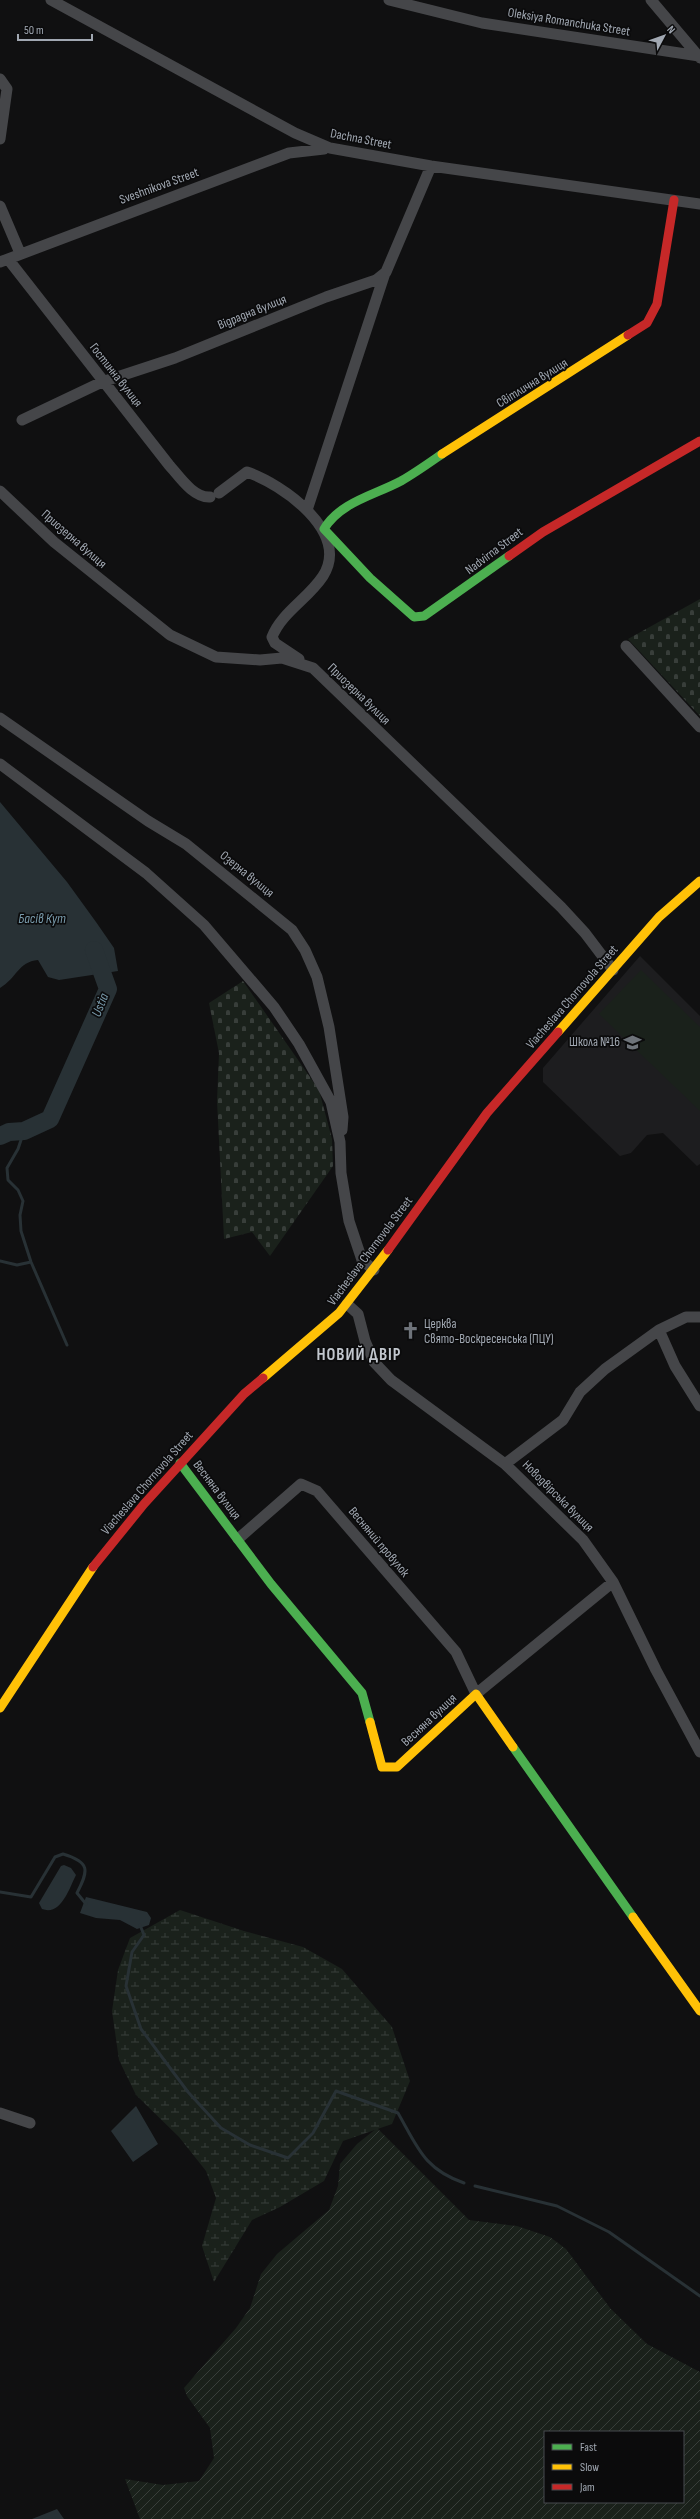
<svg xmlns="http://www.w3.org/2000/svg" width="700" height="2519" font-family="'Sofia Sans Condensed',sans-serif">
	<style>
		.built { fill: #1d1d1f }
		.grass { fill: #1a211b }
		.wetland { fill: url(#wetland-marsh) }
		.cemetery { fill: url(#cemetery-stones) }
		.garden { fill: url(#garden-furrows); fill-rule: evenodd }
		.water { fill: #283135 }
		.lines { fill: none; stroke-linecap: round; stroke-linejoin: round }
		.stream { stroke: #283135; stroke-width: 3 }
		.river { stroke: #283135; stroke-width: 18 }
		.street { stroke: #454649; stroke-width: 11 }
		.fast { stroke: #4caf50; stroke-width: 9 }
		.slow { stroke: #ffc107; stroke-width: 9 }
		.jam { stroke: #c62828; stroke-width: 9 }
		.labels { text-anchor: middle; dominant-baseline: central; stroke-width: 3.5; stroke-linejoin: round; paint-order: stroke }
		.street-label { font-size: 13px; fill: #a1a8b2; stroke: #0b0b0c }
		.poi-label { font-size: 13px; fill: #a1a8b2; stroke: #0b0b0c; text-anchor: end }
		.water-label { font-size: 14px; font-style: italic; fill: #799bac; stroke: #0b0b0c }
		.district-label { font-size: 17px; font-weight: bold; letter-spacing: 1px; fill: #c2c7ce; stroke: #0b0b0c }
	</style>
	<defs>
		<pattern id="wetland-marsh" width="20" height="14" patternUnits="userSpaceOnUse"><rect width="20" height="14" fill="#1a211b"/><path d="M1 5h8M5 5V1M11 12h8M15 12V8" fill="none" stroke="#383e3a"/></pattern>
		<pattern id="cemetery-stones" width="16" height="16" patternUnits="userSpaceOnUse"><rect width="16" height="16" fill="#1a211b"/><path d="M2 7V4a2 2 0 0 1 4 0v3zM10 15v-3a2 2 0 0 1 4 0v3z" fill="#383e3a"/></pattern>
		<pattern id="garden-furrows" width="10" height="10" patternUnits="userSpaceOnUse"><rect width="10" height="10" fill="#1a211b"/><path d="M-1 1l2-2M0 10L10 0M9 11l2-2" fill="none" stroke="#383e3a"/></pattern>
	</defs>
	<rect width="100%" height="100%" fill="#101011"/>
	<!-- built -->
	<path class="built" d="M640 956 700 1016V1164L697 1166 663 1133 647 1135 631 1153 620 1156 543 1082V1068Z"/>
	<!-- grass -->
	<path class="grass" d="M641 970 700 1027V1111L599 1014Z"/>
	<!-- wetland -->
	<path class="wetland" d="M180 1910 244 1931 303 1947 342 1969 392 2027 410 2081 392 2124 343 2141 324 2181 280 2207 252 2220 214 2282 202 2246 216 2198 206 2171 179 2137 136 2095 119 2060 112 2011 118 1970 130 1938Z"/>
	<!-- cemetery -->
	<path class="cemetery" d="M700 599V716L628 639Z
		M243 981 319 1090 332 1139 333 1166 270 1256 252 1232 224 1239 217 1101 219 1053 209 1003Z"/>
	<!-- garden -->
	<path class="garden" d="M377 2128 469 2220 517 2226 550 2237 566 2249 610 2308 647 2344 700 2372V2519H140L125 2479 163 2485 199 2481 214 2458 210 2428 187 2396 184 2388 236 2328 250 2308 261 2274 277 2254 329 2210 338 2186 340 2164 357 2144ZM545 2432H683V2502H545Z"/>
	<!-- water -->
	<path class="water" d="M0 802 67 882 96 922 114 948 118 971 59 980 48 977 38 960C18 962 17 978 0 988Z
		M64 1865 71 1868 76 1875C69 1889 61 1916 42 1909L39 1903 61 1866Z
		M86 1897 147 1912 151 1918 149 1925 137 1929 120 1920 96 1918 80 1913Z
		M136 2106 158 2144 133 2162 111 2131Z
		M57 2509 64 2519H32Z"/>
	<g class="lines">
		<!-- stream -->
		<path class="stream" d="M24 1131 18 1149 7 1168 8 1180 18 1190 23 1201 20 1215 21 1231 31 1262 67 1345
			M0 1261 17 1265 31 1262
			M0 1892 31 1897 55 1857 63 1854C90 1862 89 1870 77 1893L86 1904
			M140 1925 144 1935 132 1952 126 1986 141 2029 188 2092 221 2128 250 2145 288 2158 313 2133 336 2091 398 2113C418 2148 424 2169 464 2183
			M475 2186 557 2206 609 2232 700 2296"/>
		<!-- river -->
		<path class="river" d="M0 1136 9 1132 24 1131 50 1119 108 989 94 950"/>
		<!-- street -->
		<path class="street" d="M51 0 295 133 330 148 431 166 700 204
			M389 0 482 23 699 56
			M651 0 700 58
			M0 79 7 89 0 139
			M0 206 20 253
			M8 259 169 465C179 476 193 498 210 497
			M0 262 289 153 324 149
			M22 420 102 382 175 358 326 297 376 280 386 272 431 166
			M0 491 54 542 170 635 216 657 260 660 282 658 313 668 561 907 585 933 613 970
			M219 493 247 472C282 484 351 532 323 576 308 599 282 612 272 637L275 643 299 659
			M307 510 385 273
			M626 646 700 727
			M0 718 148 821 186 844 292 930 305 950 317 977 329 1027 343 1117 342 1130
			M0 764 146 873 204 925 274 1007 299 1044 331 1102 340 1142 341 1173 349 1221 362 1260 374 1270
			M347 1304 358 1314 365 1341 374 1362 391 1380 505 1464 583 1540 613 1582 656 1670 700 1752
			M659 1330 675 1366 700 1406
			M505 1464 563 1420 580 1392 605 1369 659 1330 686 1317H700
			M238 1539 301 1484 317 1491 456 1652 476 1694 613 1582
			M0 2113 30 2123"/>
		<!-- fast -->
		<path class="fast" d="M442 454C429 463 415 473 401 481 375 495 340 502 324 529L370 578 414 617 424 616 509 556
			M180 1463 271 1584 362 1693 370 1722
			M513 1747 633 1917"/>
		<!-- slow -->
		<path class="slow" d="M442 454 628 335
			M558 1032 659 917 700 881
			M263 1378 339 1313 388 1250
			M0 1708 93 1567
			M370 1722 382 1767H397L476 1694 513 1747
			M633 1917 700 2011"/>
		<!-- jam -->
		<path class="jam" d="M628 335 647 323 657 304 674 200
			M509 556 543 532 700 441
			M388 1250 487 1113 558 1032
			M93 1567 144 1504 244 1394 263 1378"/>
	</g>
	<!-- icons -->
	<defs>
		<symbol id="school-bare" viewBox="-9 -9 18 18"><path d="M0-5L7-2L0 1L-7-2ZM-4 1L0 2.5L4 1V4Q0 6-4 4Z" fill="#6e737a" stroke="#0b0b0c" stroke-width="2.5" paint-order="stroke"/></symbol>
		<symbol id="church-bare" viewBox="-9 -9 18 18"><path d="M-1.2-6h2.4v3.5h3.3v2.4h-3.3V6h-2.4V-.1h-3.3v-2.4h3.3Z" fill="#6e737a" stroke="#0b0b0c" stroke-width="2.5" paint-order="stroke"/></symbol>
	</defs>
	<g fill-rule="evenodd">
		<use href="#school-bare" x="620" y="1030" width="25" height="25"/>
		<use href="#church-bare" x="398" y="1318" width="25" height="25"/>
	</g>
	<g class="labels">
		<!-- street labels -->
		<g class="street-label">
			<text transform="translate(569 22) rotate(9)">Oleksiya Romanchuka Street</text>
			<text transform="translate(361 139) rotate(11)">Dachna Street</text>
			<text transform="translate(159 186) rotate(-20)">Sveshnikova Street</text>
			<text transform="translate(252 312) rotate(-22)">Відрадна вулиця</text>
			<text transform="translate(116 375) rotate(52)">Гостинна вулиця</text>
			<text transform="translate(532 383) rotate(-32)">Світлична вулиця</text>
			<text transform="translate(74 539) rotate(41)">Приозерна вулиця</text>
			<text transform="translate(494 551) rotate(-37)">Nadvirna Street</text>
			<text transform="translate(359 694) rotate(44)">Приозерна вулиця</text>
			<text transform="translate(247 874) rotate(39)">Озерна вулиця</text>
			<text transform="translate(572 997) rotate(-49)">Viacheslava Chornovola Street</text>
			<text transform="translate(370 1251) rotate(-53)">Viacheslava Chornovola Street</text>
			<text transform="translate(147 1483) rotate(-49)">Viacheslava Chornovola Street</text>
			<text transform="translate(217 1490) rotate(53)">Весняна вулиця</text>
			<text transform="translate(558 1496) rotate(45)">Новодвірська вулиця</text>
			<text transform="translate(379 1542) rotate(50)">Весняний провулок</text>
			<text transform="translate(429 1720) rotate(-43)">Весняна вулиця</text>
		</g>
		<!-- poi labels -->
		<g class="poi-label">
			<text x="620" y="1042">Школа №16</text>
			<text x="424" y="1324" text-anchor="start">Церква<tspan x="424" dy="15">Свято-Воскресенська (ПЦУ)</tspan></text>
		</g>
		<!-- water labels -->
		<g class="water-label">
			<text x="42" y="918">Басів Кут</text>
			<text transform="translate(100 1005) rotate(-68)">Ustia</text>
		</g>
		<!-- district labels -->
		<g class="district-label">
			<text x="359" y="1355">НОВИЙ ДВІР</text>
		</g>
	</g>
	<!-- legend -->
	<rect x="544" y="2431" width="140" height="72" fill="#0b0b0c" stroke="#474a4e"/>
	<rect x="552" y="2444" width="20" height="6" fill="#4caf50" stroke="#474a4e"/>
	<text x="580" y="2451" font-size="12" fill="#a1a8b2">Fast</text>
	<rect x="552" y="2464" width="20" height="6" fill="#ffc107" stroke="#474a4e"/>
	<text x="580" y="2471" font-size="12" fill="#a1a8b2">Slow</text>
	<rect x="552" y="2484" width="20" height="6" fill="#c62828" stroke="#474a4e"/>
	<text x="580" y="2491" font-size="12" fill="#a1a8b2">Jam</text>
	<!-- north arrow -->
	<g transform="translate(664 36) rotate(49)" stroke="#0b0b0c" stroke-width="3" paint-order="stroke">
	<path d="M0-3L7 15L0 10L-7 15Z" fill="#a1a8b2"/>
	<text y="-6" font-size="11" font-weight="bold" text-anchor="middle" fill="#a1a8b2">N</text>
	</g>
	<!-- scale -->
	<path d="M18 34v6h74v-6" fill="none" stroke="#a1a8b2" stroke-width="2"/>
	<text x="24" y="34" font-size="12" fill="#a1a8b2" stroke="#0b0b0c" stroke-width="3" paint-order="stroke">50 m</text>
</svg>
